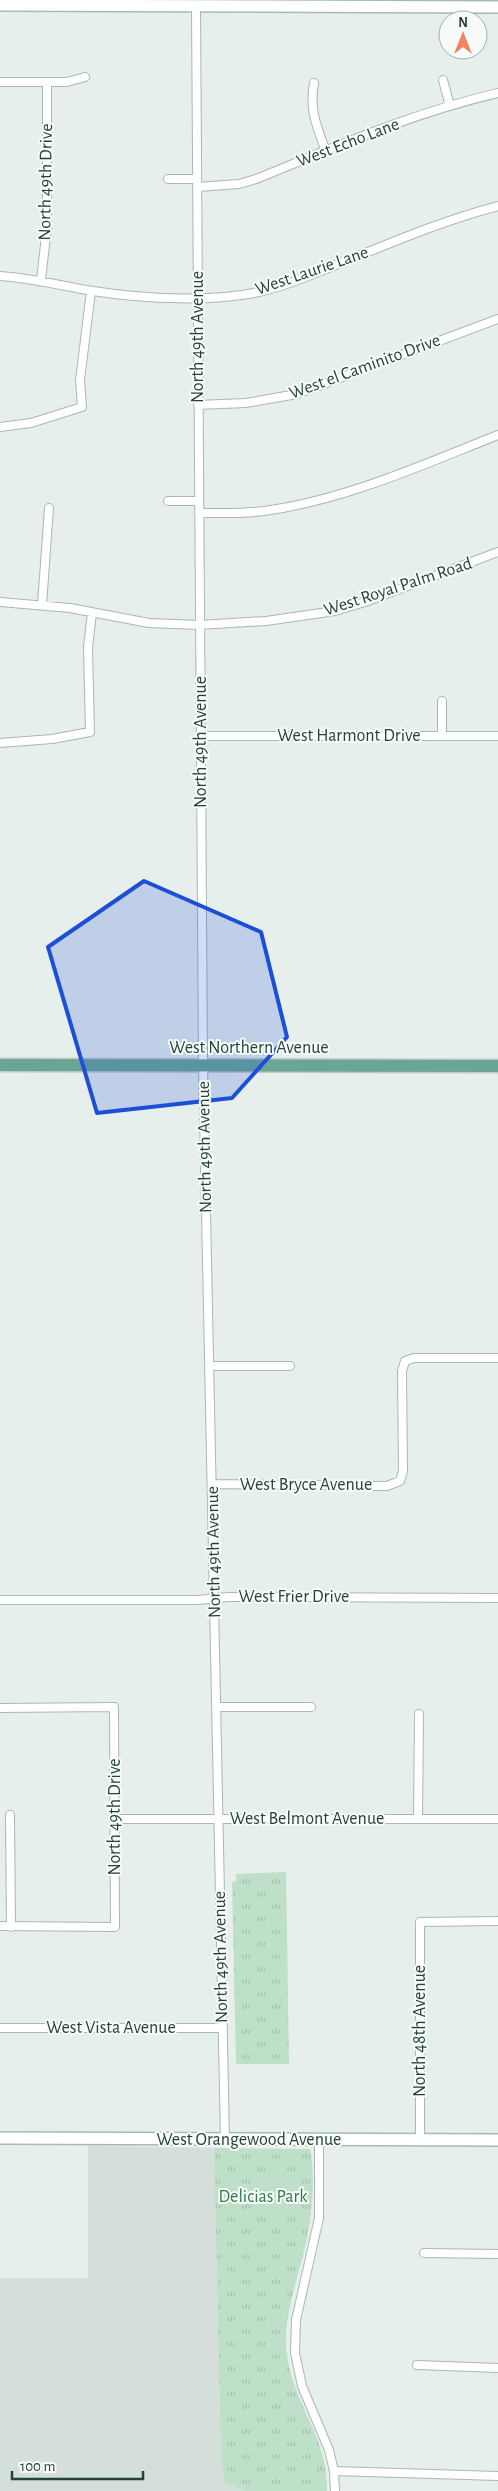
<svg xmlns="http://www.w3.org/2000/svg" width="498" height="2491" font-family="'Alegreya Sans',sans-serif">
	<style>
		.built { fill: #d4dfda }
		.grass { fill: url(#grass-tufts) }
		.pitch { fill: #bfe0c8 }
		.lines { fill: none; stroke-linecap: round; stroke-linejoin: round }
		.street-casing { stroke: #a8b8b2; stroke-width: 10 }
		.secondary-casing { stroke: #a4bbb3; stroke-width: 14 }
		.primary-casing { stroke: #c2cac8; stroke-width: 15 }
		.street { stroke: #fff; stroke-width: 8 }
		.secondary { stroke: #fff; stroke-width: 11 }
		.primary { stroke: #6aa596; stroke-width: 12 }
		.marked { fill: #1d4ed8; fill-opacity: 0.2; stroke: #1d4ed8; stroke-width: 4; stroke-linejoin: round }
		.labels { text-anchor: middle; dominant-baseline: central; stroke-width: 4; stroke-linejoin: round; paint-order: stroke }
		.street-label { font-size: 18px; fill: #24423a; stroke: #f7fbf9 }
		.park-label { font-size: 18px; fill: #2d7a4b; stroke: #f7fbf9 }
	</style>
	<defs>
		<pattern id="grass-tufts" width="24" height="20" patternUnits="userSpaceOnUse" patternTransform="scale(1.25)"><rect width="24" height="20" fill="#bfe0c8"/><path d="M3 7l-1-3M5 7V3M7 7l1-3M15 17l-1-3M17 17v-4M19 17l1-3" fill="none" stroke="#a4c1ad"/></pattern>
	</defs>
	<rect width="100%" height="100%" fill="#e6efeb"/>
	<!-- built -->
	<path class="built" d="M88 2146 214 2148 221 2461 226 2482 245 2491H0V2278H88Z"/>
	<!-- grass -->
	<path class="grass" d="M286 1872 289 2064H236L232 1882 236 1881V1874Z
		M214 2148 305 2149H309L311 2152C315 2183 312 2221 304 2251 297 2281 286 2310 286 2341 287 2387 312 2416 323 2457 326 2468 327 2479 327 2491H245L225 2482 221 2461Z"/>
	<!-- pitch -->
	<path class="pitch" d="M258 2175H283V2213L258 2214Z"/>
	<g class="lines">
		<defs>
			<path id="street" d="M196 6 203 1065 225 2139
				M443 80 450 106
				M0 82H67L85 77
				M314 83C309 111 317 126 326 152
				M168 179H197
				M197 187 239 184 256 179C335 147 415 112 498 93
				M0 276C32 278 62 286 93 291 143 299 218 303 267 290 292 284 317 272 341 263 393 242 444 220 498 206
				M41 280 47 227V83
				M198 405 246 403 297 394 498 319
				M0 427 31 423 82 407 80 380 91 291
				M168 501H199
				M199 513C221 513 242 514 264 511 345 500 422 465 498 435
				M0 602 70 608 149 623 199 625 266 621 335 611 365 602 498 552
				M42 605 49 508
				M442 701V736
				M201 736H498
				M0 743 52 739 90 732 88 647 92 613
				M210 1366H290
				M212 1484 387 1486 400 1481 403 1471 402 1371 405 1361 414 1358H498
				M0 1600H198L229 1597 498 1598
				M217 1707H311
				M0 1708 114 1707 115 1927 0 1926
				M10 1815 11 1927
				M115 1819H498
				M418 1819 419 1714
				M0 2028H223
				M420 2139V1922L498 1921
				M319 2140V2218L296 2320 295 2353 302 2386 329 2450 334 2471 335 2491
				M424 2253 498 2254
				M417 2365 498 2368
				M334 2471 498 2476"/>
			<path id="secondary" d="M0 5 498 7
				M0 2138 498 2140"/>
			<path id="primary" d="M0 1065 498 1066"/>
		</defs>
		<!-- street casing -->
		<use href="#street" class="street-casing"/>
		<!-- secondary casing -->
		<use href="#secondary" class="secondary-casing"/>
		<!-- primary casing -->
		<use href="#primary" class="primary-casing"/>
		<!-- street -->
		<use href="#street" class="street"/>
		<!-- secondary -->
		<use href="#secondary" class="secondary"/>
		<!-- primary -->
		<use href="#primary" class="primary"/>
	</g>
	<!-- marked area -->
	<path class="marked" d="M144 881 261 932 287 1037 232 1098 97 1113 48 947Z"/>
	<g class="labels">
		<!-- street labels -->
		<g class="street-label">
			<text transform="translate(348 143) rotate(-21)">West Echo Lane</text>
			<text transform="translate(46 182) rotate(-89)">North 49th Drive</text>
			<text transform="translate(312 271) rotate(-19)">West Laurie Lane</text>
			<text transform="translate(198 337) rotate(-90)">North 49th Avenue</text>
			<text transform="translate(365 367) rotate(-20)">West el Caminito Drive</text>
			<text transform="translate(398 587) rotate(-18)">West Royal Palm Road</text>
			<text x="349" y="736">West Harmont Drive</text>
			<text transform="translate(201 742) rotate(-90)">North 49th Avenue</text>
			<text x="249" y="1048">West Northern Avenue</text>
			<text transform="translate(205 1147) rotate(-91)">North 49th Avenue</text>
			<text x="306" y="1485">West Bryce Avenue</text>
			<text transform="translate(214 1552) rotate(-91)">North 49th Avenue</text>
			<text x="294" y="1597">West Frier Drive</text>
			<text transform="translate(115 1817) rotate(-90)">North 49th Drive</text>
			<text x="307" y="1819">West Belmont Avenue</text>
			<text transform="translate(221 1957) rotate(-91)">North 49th Avenue</text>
			<text x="111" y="2028">West Vista Avenue</text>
			<text transform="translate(420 2031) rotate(-90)">North 48th Avenue</text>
			<text x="249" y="2140">West Orangewood Avenue</text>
		</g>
		<!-- park labels -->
		<g class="park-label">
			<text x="263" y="2197">Delicias Park</text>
		</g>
	</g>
	<!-- north arrow -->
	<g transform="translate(463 35)"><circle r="24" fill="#f7fbf9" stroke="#a3b1ad"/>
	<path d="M0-4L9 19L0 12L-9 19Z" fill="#f4845f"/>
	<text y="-8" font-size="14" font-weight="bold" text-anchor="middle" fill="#24423a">N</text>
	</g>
	<!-- scale -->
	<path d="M12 2471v8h131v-8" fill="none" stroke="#24423a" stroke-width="2.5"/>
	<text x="20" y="2471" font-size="15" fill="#24423a" stroke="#f7fbf9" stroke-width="4" paint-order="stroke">100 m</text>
</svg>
